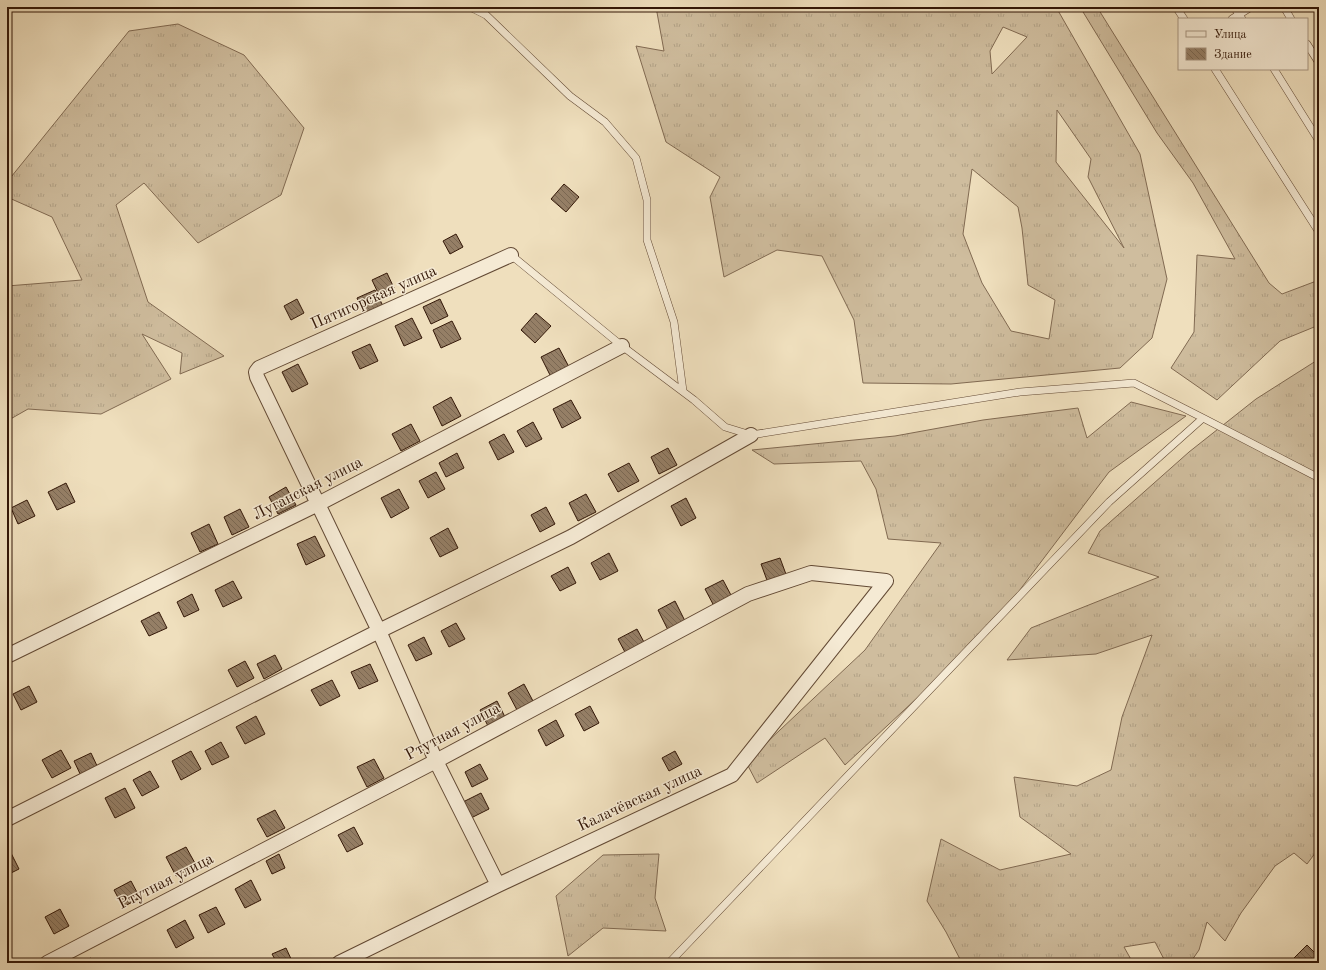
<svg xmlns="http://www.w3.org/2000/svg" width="1326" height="970" font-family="'Old Standard TT',serif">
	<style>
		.grass { fill: url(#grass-tufts); stroke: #816a52; fill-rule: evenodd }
		.building { fill: url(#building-back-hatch); stroke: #331707 }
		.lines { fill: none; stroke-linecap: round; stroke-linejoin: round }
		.service-casing { stroke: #624934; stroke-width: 8 }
		.minor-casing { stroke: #624934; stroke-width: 16 }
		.service { stroke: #f5ead4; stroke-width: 7 }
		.minor { stroke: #f5ead4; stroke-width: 14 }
		.labels { text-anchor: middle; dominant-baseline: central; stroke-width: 3; stroke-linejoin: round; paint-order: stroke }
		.street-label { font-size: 16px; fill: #331707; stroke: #f5ead4 }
	</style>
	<defs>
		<pattern id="grass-tufts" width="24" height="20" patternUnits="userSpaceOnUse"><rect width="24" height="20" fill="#cfbd9e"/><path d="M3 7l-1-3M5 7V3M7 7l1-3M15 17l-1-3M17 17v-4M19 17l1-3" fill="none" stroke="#b2a287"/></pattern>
		<pattern id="building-back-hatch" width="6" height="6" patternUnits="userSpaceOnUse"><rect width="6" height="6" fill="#957f66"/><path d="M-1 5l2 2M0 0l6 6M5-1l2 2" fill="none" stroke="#7a6752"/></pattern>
	</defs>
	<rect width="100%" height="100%" fill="#efdfbd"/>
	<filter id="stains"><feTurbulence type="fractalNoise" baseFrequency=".005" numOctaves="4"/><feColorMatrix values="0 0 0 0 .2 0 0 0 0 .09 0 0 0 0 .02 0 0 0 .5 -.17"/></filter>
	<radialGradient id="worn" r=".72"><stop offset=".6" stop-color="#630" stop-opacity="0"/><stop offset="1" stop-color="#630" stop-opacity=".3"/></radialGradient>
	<!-- grass -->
	<path class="grass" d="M656 7H1056L1140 154 1167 279 1152 338 1120 368 951 384 863 383 854 320 822 256 777 250 724 277 710 197 720 177 666 142 636 46 664 51ZM1003 27 1027 37 992 74 990 51ZM1057 110 1091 159 1088 177 1124 248 1056 162ZM972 169 1018 207 1022 228 1028 285 1055 300 1049 339 1011 331 982 283 963 234Z
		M1080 7H1097L1269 283 1282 294 1319 280V325L1280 341 1217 400 1171 368 1194 332 1197 255 1235 259 1193 183 1157 133Z
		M178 24 244 55 304 128 281 195 198 243 144 183 116 205 148 302 224 356 180 374 182 353 142 334 171 379 101 414 28 409 7 421V286L82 280 52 217 7 197V182L129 31Z
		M1319 359V848L1307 864 1294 853 1275 866 1241 913 1225 941 1207 922 1199 950 1190 963H1166L1155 942 1124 947 1133 963H962L946 932 927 901 941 839 1000 870 1071 854 1020 817 1014 777 1077 786 1111 770 1122 717 1152 635 1096 654 1007 660 1031 628 1159 577 1088 553 1100 531 1189 452 1256 399Z
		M1131 402 1186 416 1109 472 988 632 845 765 825 738 757 783 746 762 865 650 941 543 888 539 876 489 861 461 774 464 752 450 895 436 983 420 1078 408 1087 438Z
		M659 854 655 898 666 931 603 928 568 956 556 896 603 855Z"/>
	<!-- building -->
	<path class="building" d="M564 184 579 197 566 212 551 199Z
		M456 234 463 247 450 254 443 241Z
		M387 273 394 288 379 295 372 280Z
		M375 290 383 306 364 315 357 298Z
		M297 299 304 313 291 320 284 306Z
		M440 299 448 316 431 324 423 307Z
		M536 313 551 326 535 343 521 330Z
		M412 318 422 338 404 346 395 326Z
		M452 321 461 339 441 348 433 330Z
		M370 344 378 361 360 369 352 352Z
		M559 348 569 367 551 377 541 357Z
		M298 364 308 384 292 392 282 372Z
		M451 397 461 416 442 426 433 407Z
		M571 400 581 418 562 428 553 409Z
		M533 422 542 439 526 447 517 431Z
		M411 424 420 441 401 451 392 434Z
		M504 434 514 452 498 460 489 442Z
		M668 448 677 465 659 474 651 457Z
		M457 453 464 468 446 477 439 463Z
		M629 463 639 481 618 492 608 474Z
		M436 472 445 489 428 498 419 481Z
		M66 483 75 502 57 510 48 492Z
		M286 487 296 505 278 514 269 497Z
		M399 489 409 508 391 518 381 498Z
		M586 494 596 512 578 521 569 503Z
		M686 498 696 518 681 526 671 506Z
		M27 500 35 516 18 524 11 508Z
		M546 507 555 524 540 532 531 515Z
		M240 509 249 527 232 535 224 517Z
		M209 524 218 544 200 552 191 533Z
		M448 528 458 548 440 557 430 538Z
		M315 536 325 556 306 565 297 544Z
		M609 553 618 571 600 580 591 563Z
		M780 558 787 577 768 583 761 564Z
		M568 567 576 583 560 591 551 576Z
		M723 580 732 597 714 606 705 589Z
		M233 581 242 598 223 607 215 590Z
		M192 594 199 610 184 617 177 602Z
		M675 601 685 621 668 630 658 610Z
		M159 612 167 628 149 636 141 621Z
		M456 623 465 639 449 647 441 631Z
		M637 629 645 644 626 654 618 639Z
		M424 637 432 654 416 661 408 645Z
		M275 655 282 669 264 679 257 664Z
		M245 661 254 678 237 687 228 670Z
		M370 664 378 681 359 689 351 672Z
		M332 680 340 696 320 706 311 690Z
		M524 684 533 701 517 710 508 693Z
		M29 686 37 702 21 710 13 694Z
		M497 701 506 719 489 728 480 710Z
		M590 706 599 723 584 731 575 714Z
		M256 716 265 734 245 744 236 727Z
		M556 720 564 736 546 746 538 730Z
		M221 742 229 757 212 765 205 751Z
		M61 750 71 768 52 778 42 760Z
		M191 751 201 769 181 780 172 761Z
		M675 751 682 764 669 771 662 758Z
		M91 753 99 770 82 778 74 761Z
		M374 759 384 778 367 787 357 767Z
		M480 764 488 779 472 787 465 772Z
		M150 771 159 787 142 796 133 780Z
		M125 788 135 808 115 818 105 798Z
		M481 793 489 809 471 818 463 802Z
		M275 810 285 828 267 837 257 819Z
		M354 827 363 844 347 852 338 835Z
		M186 847 196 865 176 876 166 857Z
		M10 851 19 869 7 875V852Z
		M279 854 285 868 272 874 266 861Z
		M251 880 261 900 245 908 235 889Z
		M131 881 140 898 123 907 114 890Z
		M216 907 225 924 208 933 199 915Z
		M60 909 69 926 54 934 45 917Z
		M185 920 194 938 176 948 167 930Z
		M1307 945 1319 957 1313 963H1298L1294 958Z
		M286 948 292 961 288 963H277L272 954Z
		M91 958 93 963H81Z"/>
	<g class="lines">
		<defs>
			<path id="service" d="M470 7 486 15 570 96 605 122 636 158 647 200V240L674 322 683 391
				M1176 7 1184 19
				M1234 7 1242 19
				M1284 7 1291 19
				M1232 19 1251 7
				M1307 44 1319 63
				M1215 69 1319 232
				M1274 69 1319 141
				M511 255 622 346 694 400 725 427 751 435 1020 392 1134 383 1203 418 1109 502 669 963
				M1203 418 1319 478"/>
			<path id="minor" d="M7 656 318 504 622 346
				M7 819 379 631 571 537 751 435
				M498 885 436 761 379 631 257 377 256 372 259 368 511 255
				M47 963 436 761 748 594 811 573 886 581
				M339 963 498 885 732 775 886 581"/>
		</defs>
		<!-- service casing -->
		<use href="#service" class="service-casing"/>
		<!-- minor casing -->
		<use href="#minor" class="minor-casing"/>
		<!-- service -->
		<use href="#service" class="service"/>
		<!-- minor -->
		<use href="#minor" class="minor"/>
	</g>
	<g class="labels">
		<!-- street labels -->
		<g class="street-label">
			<text transform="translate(374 298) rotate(-24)">Пятигорская улица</text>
			<text transform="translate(308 489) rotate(-27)">Луганская улица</text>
			<text transform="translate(453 732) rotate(-28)">Ртутная улица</text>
			<text transform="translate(640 799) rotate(-25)">Калачёвская улица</text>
			<text transform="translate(166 882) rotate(-27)">Ртутная улица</text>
		</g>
	</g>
	<!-- margin -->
	<rect width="1326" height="970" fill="none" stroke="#efdfbd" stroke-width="24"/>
	<rect x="8" y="8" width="1310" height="954" fill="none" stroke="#331707" stroke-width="2"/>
	<rect x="12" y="12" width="1302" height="946" fill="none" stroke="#331707"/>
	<!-- legend -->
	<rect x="1178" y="18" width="130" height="52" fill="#f5ead4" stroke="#a79682"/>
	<rect x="1186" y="31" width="20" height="6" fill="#f5ead4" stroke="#a79682"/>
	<text x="1214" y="38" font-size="12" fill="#331707">Улица</text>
	<rect x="1186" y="48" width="20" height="12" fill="url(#building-back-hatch)" stroke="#a79682"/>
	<text x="1214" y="58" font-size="12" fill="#331707">Здание</text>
	<rect width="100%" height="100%" filter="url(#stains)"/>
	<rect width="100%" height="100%" fill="url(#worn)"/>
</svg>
